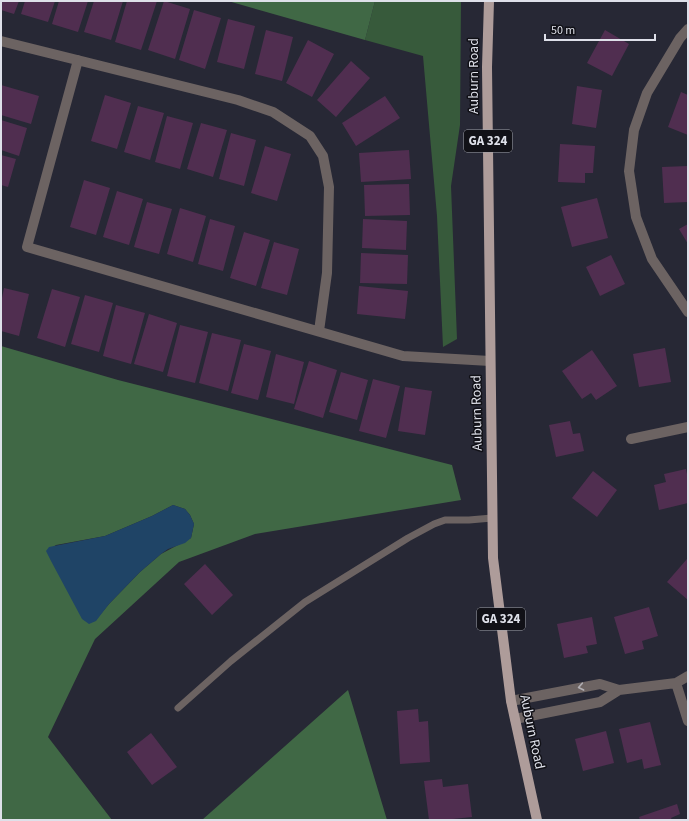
<svg xmlns="http://www.w3.org/2000/svg" width="689" height="821" font-family="'Source Sans 3',sans-serif">
	<style>
		.green { fill: #375a3b }
		.forest { fill: #406845; fill-rule: evenodd }
		.water { fill: #1f4466 }
		.building { fill: #502e50 }
		.lines { fill: none; stroke-linecap: round; stroke-linejoin: round }
		.service { stroke: #6c6362; stroke-width: 7 }
		.minor { stroke: #6c6362; stroke-width: 10 }
		.primary { stroke: #ae9c9a; stroke-width: 10 }
		.oneway { stroke: #b0aeb3 }
		.labels { text-anchor: middle; dominant-baseline: central; stroke-width: 3; stroke-linejoin: round; paint-order: stroke }
		.shield { fill: #111117; stroke: #a0a2aa; stroke-width: 1 }
		.shield-label { font-size: 13px; font-weight: bold; fill: #dee0e9 }
		.street-label { font-size: 14px; fill: #dee0e9; stroke: #111117 }
	</style>
	<rect width="100%" height="100%" fill="#272835"/>
	<!-- green -->
	<path class="green" d="M375 1H461L460 125 451 186 457 339 443 347 437 216 423 56 365 40Z"/>
	<!-- forest -->
	<path class="forest" d="M228 1H375L365 40Z
		M1 346 118 380 452 465 461 500 255 534 179 562 95 639 48 737 112 820H1ZM173 505 185 509 190 515 194 524 191 538 161 554 140 572 109 604 95 621 77 608 47 551 56 545 105 536 152 516Z
		M348 690 387 820H202Z"/>
	<!-- water -->
	<path class="water" d="M173 505 185 509 190 515 194 524 191 538 185 543 168 549 161 554 140 572 109 604 96 621 89 624 82 619 51 561 46 551 49 547 105 536 152 516Z"/>
	<!-- building -->
	<path class="building" d="M1 1H19L14 14 1 10Z
		M25 1H55L48 22 21 14Z
		M59 1H88L78 32 52 24Z
		M94 1H123L111 40 84 32Z
		M127 1H157L141 50 115 42Z
		M164 1 190 9 175 59 148 50Z
		M194 10 221 18 205 69 179 60Z
		M228 19 255 26 244 69 217 62Z
		M266 30 293 37 282 81 255 74Z
		M605 30 629 44 612 76 587 63Z
		M308 40 334 54 312 97 286 83Z
		M351 61 370 78 336 117 317 100Z
		M1 85 39 96 31 124 1 115Z
		M577 86 602 90 596 128 572 124Z
		M681 92 688 95V135L668 127Z
		M105 95 131 103 117 149 91 141Z
		M385 96 400 118 356 146 342 123Z
		M138 106 164 113 150 160 124 152Z
		M167 116 193 123 180 169 155 162Z
		M1 120 27 128 19 156 1 150Z
		M201 123 227 130 213 177 187 169Z
		M231 133 256 140 244 186 219 179Z
		M560 144 595 146 593 173H585V183L558 182Z
		M265 146 291 154 277 201 251 193Z
		M409 150 411 179 361 182 359 153Z
		M1 155 16 159 8 187 1 185Z
		M688 166V202L664 203 662 167Z
		M84 180 110 188 96 235 70 227Z
		M409 184 410 215 365 216 364 185Z
		M117 191 143 199 129 245 103 237Z
		M597 198 608 238 572 247 561 207Z
		M147 202 172 209 159 254 134 247Z
		M180 208 206 216 193 262 167 254Z
		M210 219 235 226 223 271 198 264Z
		M363 219 407 221 406 250 362 248Z
		M688 224V244L679 229Z
		M244 232 270 240 256 286 230 278Z
		M274 242 299 249 287 295 261 288Z
		M361 253 408 255 407 284 360 283Z
		M611 255 625 284 600 296 586 267Z
		M359 286 408 291 405 319 357 314Z
		M4 288 29 294 19 336 1 331V303Z
		M52 289 80 297 65 347 37 338Z
		M85 295 113 303 99 352 71 344Z
		M116 305 145 313 131 364 103 356Z
		M149 314 177 323 163 372 134 364Z
		M180 325 208 332 195 383 167 376Z
		M212 333 241 340 228 391 199 383Z
		M244 344 271 351 258 400 231 393Z
		M665 348 671 382 639 387 633 354Z
		M592 350 617 386 596 400 591 393 582 399 562 371Z
		M276 354 304 362 294 404 266 397Z
		M309 361 337 370 323 418 294 409Z
		M341 372 368 380 357 420 329 412Z
		M373 379 400 386 386 438 359 431Z
		M405 387 432 391 425 435 398 431Z
		M570 421 573 434 580 433 584 451 556 457 549 425Z
		M686 469 688 479V503L659 510 654 485 666 482 664 474Z
		M593 471 617 490 597 517 572 498Z
		M687 559 688 560V600L667 582Z
		M205 564 233 595 212 615 184 584Z
		M649 607 658 636 642 641 644 649 625 654 614 617Z
		M592 617 597 644 586 646 588 653 564 658 557 624Z
		M418 709 419 722 428 721 430 762 400 764 397 711Z
		M650 722 661 765 644 769 642 759 627 763 619 729Z
		M606 731 614 763 583 771 575 739Z
		M151 733 177 767 152 785 127 752Z
		M442 779 443 787 468 784 472 817 443 820H429L424 781Z
		M677 804 680 814 671 818 672 820H640L639 817Z"/>
	<g class="lines">
		<!-- service -->
		<path class="service" d="M178 708 231 661 305 602 408 538 434 524 445 520H469L492 518"/>
		<!-- minor -->
		<path class="minor" d="M688 29 680 38 647 93 634 130 629 171 636 217 652 259 688 312
			M1 41 238 100 273 112 310 136 323 156 329 187 327 273 319 331
			M78 60 27 247 403 356 490 361
			M631 439 688 427
			M676 683 688 721
			M511 701 600 684 619 690
			M515 719 600 702 619 690 676 683 688 676"/>
		<!-- primary -->
		<path class="primary" d="M489 1 487 67 493 558 511 701 537 820"/>
	</g>
	<!-- one-way arrows -->
	<defs><path id="oneway-chevron" d="M-2-3.5L2.5 0L-2 3.5" fill="none" stroke-width="1.6" stroke-linecap="round" stroke-linejoin="round"/></defs>
	<use class="oneway" href="#oneway-chevron" transform="translate(581 687) rotate(169)"/>
	<g class="labels">
		<!-- shield labels -->
		<g class="shield">
			<rect x="464" y="130" width="48" height="22" rx="3"/>
			<rect x="477" y="608" width="48" height="22" rx="3"/>
		</g>
		<g class="shield-label">
			<text x="488" y="141">GA 324</text>
			<text x="501" y="619">GA 324</text>
		</g>
		<!-- street labels -->
		<g class="street-label">
			<text transform="translate(474 76) rotate(-90)">Auburn Road</text>
			<text transform="translate(477 413) rotate(-91)">Auburn Road</text>
			<text transform="translate(532 732) rotate(78)">Auburn Road</text>
		</g>
	</g>
	<!-- border -->
	<rect width="689" height="821" fill="none" stroke="#dee0e9" stroke-width="4"/>
	<!-- scale -->
	<path d="M545 34v6h110v-6" fill="none" stroke="#dee0e9" stroke-width="2"/>
	<text x="551" y="34" font-size="12" fill="#dee0e9" stroke="#111117" stroke-width="3" paint-order="stroke">50 m</text>
</svg>
